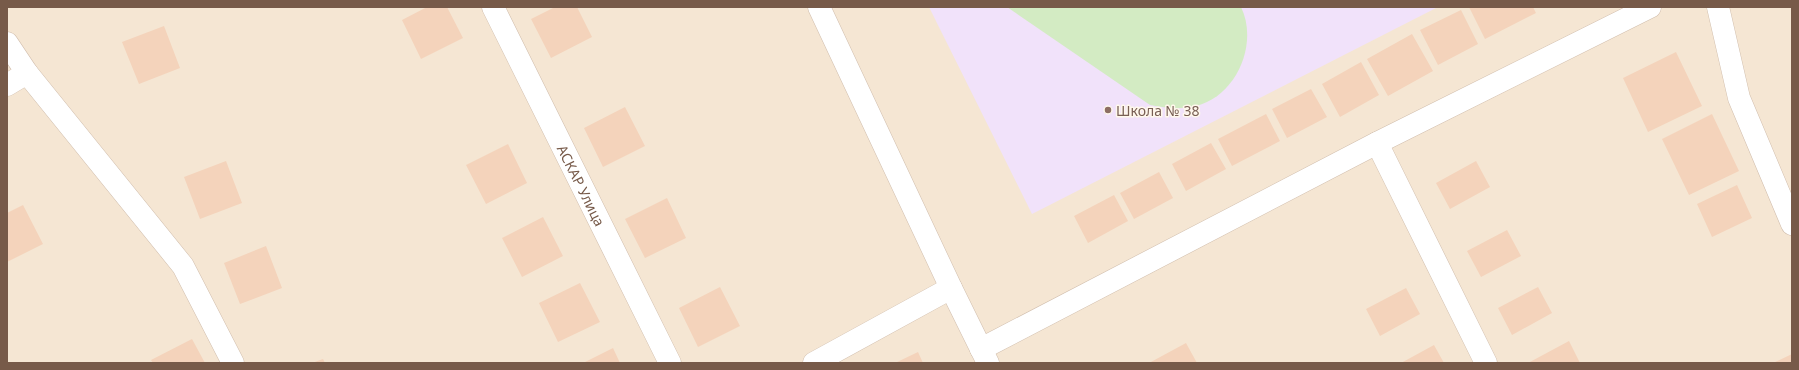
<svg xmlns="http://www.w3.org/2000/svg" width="1799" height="370" font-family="'Noto Sans',sans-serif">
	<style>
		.residential { fill: #f5e6d3 }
		.education { fill: #f1e2fa }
		.green { fill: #d3ebc3 }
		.building { fill: #f4d3bb }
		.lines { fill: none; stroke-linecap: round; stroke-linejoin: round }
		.minor-casing { stroke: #d1bead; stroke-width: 23 }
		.minor { stroke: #fff; stroke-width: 22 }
		.education-dot { fill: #8d6e63; stroke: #fff8ec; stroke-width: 1.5 }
		.labels { text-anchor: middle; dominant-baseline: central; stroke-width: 3; stroke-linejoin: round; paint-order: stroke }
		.education-label { font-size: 14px; fill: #785e54; stroke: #fff8ec; text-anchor: start }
		.street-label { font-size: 14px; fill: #775a49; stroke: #fff8ec }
	</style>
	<rect width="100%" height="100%" fill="#fdf4e5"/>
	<!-- residential -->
	<path class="residential" d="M7 7H1792V363H7Z"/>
	<!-- education -->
	<path class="education" d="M929 7H1438L1032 214Z"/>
	<!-- green -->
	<path class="green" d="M1007 7H1241C1259 44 1236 96 1196 106 1180 110 1166 108 1150 105Z"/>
	<!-- building -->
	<path class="building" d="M427 7H447L463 38 421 59 402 20Z
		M555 7H577L592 37 551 58 531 19Z
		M1469 7H1533L1536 13 1485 39Z
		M1461 10 1478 44 1438 65 1420 30Z
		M164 26 180 68 139 84 122 42Z
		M1412 34 1433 71 1388 96 1367 59Z
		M1676 52 1702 106 1648 132 1623 78Z
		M1361 62 1379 95 1340 117 1322 84Z
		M1311 89 1327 117 1287 138 1272 109Z
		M625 107 645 146 603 167 584 128Z
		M1266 114 1280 141 1232 166 1218 139Z
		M1712 114 1739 171 1689 195 1662 139Z
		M1211 143 1226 169 1186 191 1172 164Z
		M508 144 527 183 486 204 466 165Z
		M226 161 242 203 200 219 184 177Z
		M1476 161 1490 187 1450 209 1436 183Z
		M1159 172 1173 198 1134 219 1120 193Z
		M1737 185 1752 218 1712 237 1697 204Z
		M1114 195 1128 221 1088 243 1074 216Z
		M667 198 686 238 645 258 625 219Z
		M23 205 43 244 7 262V213Z
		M543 217 563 256 522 277 502 238Z
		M1507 230 1521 256 1481 277 1467 251Z
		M266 246 282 288 240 304 224 263Z
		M580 283 600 322 558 342 539 303Z
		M720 287 740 326 698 347 679 308Z
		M1538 287 1552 313 1512 335 1498 308Z
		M1406 288 1420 314 1380 336 1366 309Z
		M192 339 205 363H153L151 360Z
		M1569 341 1580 363H1528Z
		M1186 343 1197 363H1149Z
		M1434 345 1444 363H1401Z
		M613 348 620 363H583Z
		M918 352 923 363H895Z
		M1792 354V363H1773Z
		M323 359 325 363H312Z"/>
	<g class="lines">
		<defs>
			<g id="minor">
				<path id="s1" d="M493 7 670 363"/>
				<path d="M819 7 951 288 988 363"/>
				<path d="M1718 7 1739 98 1792 224"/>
				<path d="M7 43 27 73 183 266 233 363"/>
				<path d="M7 85 27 73"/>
				<path d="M1377 143 1486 363"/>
				<path d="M981 349 1377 143 1650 7"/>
				<path d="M814 363 951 288"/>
			</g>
		</defs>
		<!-- minor casing -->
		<use href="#minor" class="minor-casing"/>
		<!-- minor -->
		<use href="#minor" class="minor"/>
	</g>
	<!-- markers -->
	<circle class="education-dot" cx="1108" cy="110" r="4"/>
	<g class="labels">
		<!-- education labels -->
		<g class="education-label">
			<text x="1116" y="110">Школа № 38</text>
		</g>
		<!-- street labels -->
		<g class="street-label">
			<text stroke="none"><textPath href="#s1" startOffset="199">АСКАР Улица</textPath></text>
		</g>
	</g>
	<!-- border -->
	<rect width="1799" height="370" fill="none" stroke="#775a49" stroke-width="16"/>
</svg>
